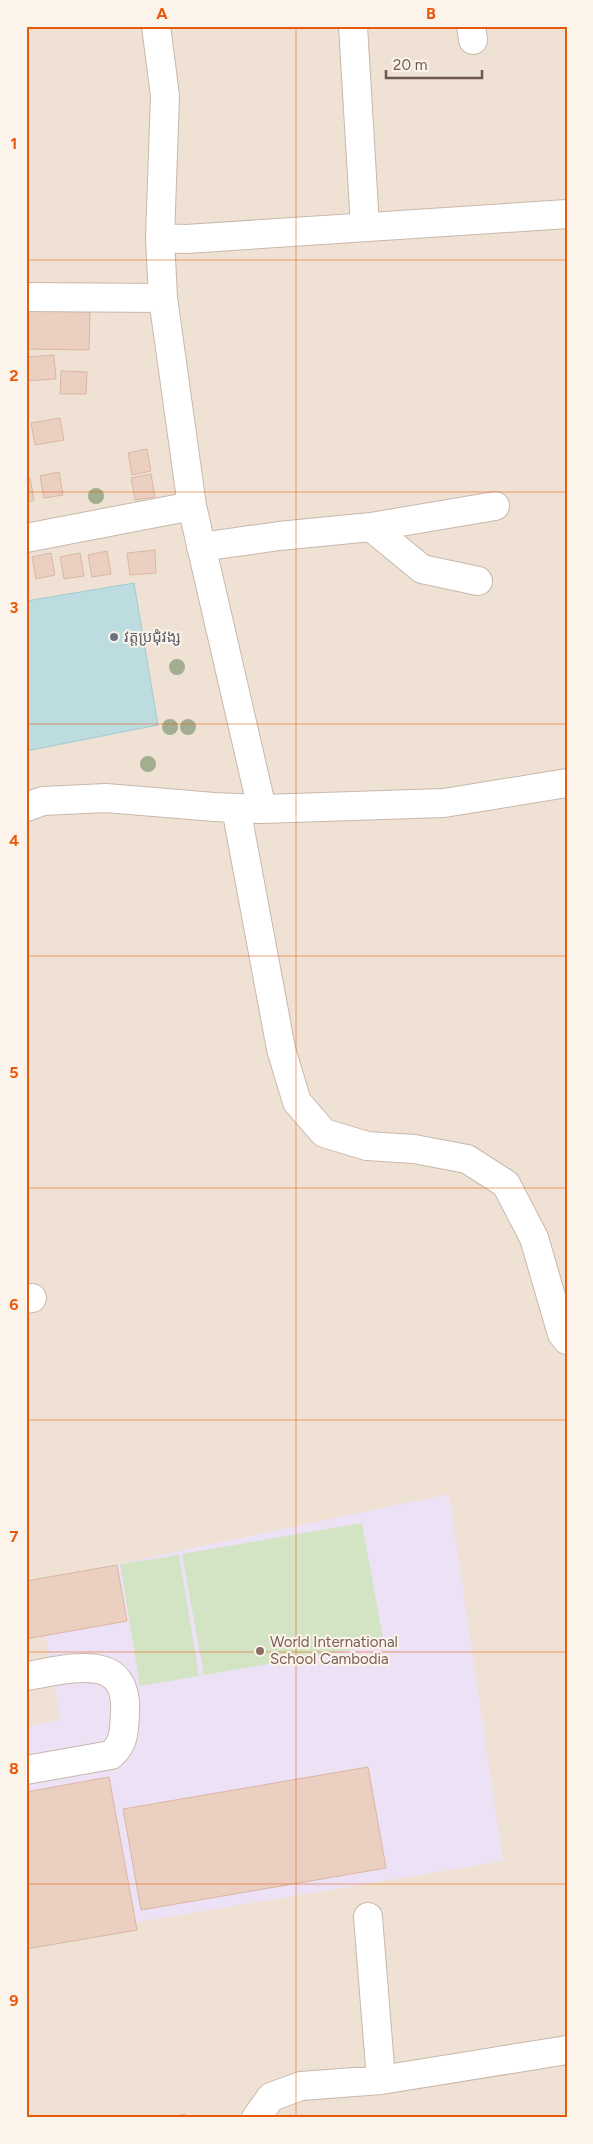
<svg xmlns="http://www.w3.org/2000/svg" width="593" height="2144" font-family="Figtree,'Noto Sans Khmer',sans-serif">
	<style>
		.residential { fill: #efe2d4 }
		.education { fill: #ede1f5 }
		.green { fill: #d3e4c5 }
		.water { fill: #bcdce0; stroke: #a3cbd0 }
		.building { fill: #ebcfc0; stroke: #dbb6a2 }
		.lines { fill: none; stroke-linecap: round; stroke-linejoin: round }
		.minor-casing { stroke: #c8b8ac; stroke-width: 30 }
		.minor { stroke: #fff; stroke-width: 28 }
		.tree { fill: #a1ae8f }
		.grid { fill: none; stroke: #e8590c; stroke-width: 1; stroke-opacity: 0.55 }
		.worship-dot { fill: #6b7280; stroke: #fcf4ea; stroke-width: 2 }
		.education-dot { fill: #8d6e63; stroke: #fcf4ea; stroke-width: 2 }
		.labels { text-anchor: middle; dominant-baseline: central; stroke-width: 4; stroke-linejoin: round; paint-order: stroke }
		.worship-label { font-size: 15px; fill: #5b616d; stroke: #fcf4ea; text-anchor: start }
		.education-label { font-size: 15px; fill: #785e54; stroke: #fcf4ea; text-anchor: start }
		.neatline { fill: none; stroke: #e8590c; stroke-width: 2 }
		.grid-label { font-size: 16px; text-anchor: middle; font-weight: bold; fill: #e8590c }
	</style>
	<rect width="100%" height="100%" fill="#f9f0e4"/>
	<!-- residential -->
	<path class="residential" d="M26 26H567V2118H26Z"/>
	<!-- education -->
	<path class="education" d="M449 1494 503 1861 91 1930 26 1887V1726L60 1720 36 1581Z"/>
	<!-- green -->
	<path class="green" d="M362 1523 384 1644 204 1675 182 1554Z
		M179 1555 199 1676 140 1686 120 1564Z"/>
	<!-- water -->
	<path class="water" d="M134 583 158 725 26 751V601Z"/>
	<!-- building -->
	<path class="building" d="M26 311 90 312 89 350 26 349Z
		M54 355 56 379 26 381V357Z
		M61 371 87 372 86 394H60Z
		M60 418 64 440 35 445 31 423Z
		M147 449 151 471 132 475 128 453Z
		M59 472 63 495 44 498 40 476Z
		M151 474 155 497 135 500 131 478Z
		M30 478 34 500 26 502V479Z
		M155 550 156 573 130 575 127 553Z
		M107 551 111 574 92 577 88 555Z
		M51 553 55 575 36 579 32 557Z
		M80 553 84 576 64 579 60 557Z
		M117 1565 127 1621 26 1639V1581Z
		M368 1767 386 1868 141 1910 123 1809Z
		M109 1777 137 1930 26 1949V1792Z
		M185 2114 186 2118H167Z"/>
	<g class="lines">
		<defs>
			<path id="minor" d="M156 26 165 96 160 238 163 298 192 506 262 809
				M353 26 365 226
				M471 26 473 40
				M160 238 186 239 567 214
				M26 297 163 298
				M371 527 495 506
				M26 538 192 506
				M201 547 279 536 371 527 422 569 478 581
				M26 807 43 801 106 798 214 807 262 809 444 803 567 783
				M236 808 281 1049 297 1102 324 1133 367 1146 414 1149 467 1159 506 1184 534 1238 562 1334 567 1340
				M26 1299 32 1298
				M26 1676C66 1670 129 1649 125 1713 124 1730 125 1743 111 1755L26 1770
				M368 1917 381 2080
				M256 2118 271 2097 301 2086 381 2080 567 2050"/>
		</defs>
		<!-- minor casing -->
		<use href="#minor" class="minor-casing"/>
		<!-- minor -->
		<use href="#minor" class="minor"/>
	</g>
	<!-- trees -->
	<g class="tree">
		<circle cx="96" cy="496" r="8"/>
		<circle cx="177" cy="667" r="8"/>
		<circle cx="170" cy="727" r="8"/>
		<circle cx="188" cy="727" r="8"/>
		<circle cx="148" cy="764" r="8"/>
	</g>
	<!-- grid -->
	<path class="grid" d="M296 26V2118M26 260H567M26 492H567M26 724H567M26 956H567M26 1188H567M26 1420H567M26 1652H567M26 1884H567"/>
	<!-- markers -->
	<circle class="worship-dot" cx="114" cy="637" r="5"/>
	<circle class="education-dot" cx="260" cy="1651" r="5"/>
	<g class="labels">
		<!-- worship labels -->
		<g class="worship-label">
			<text x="124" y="637">វត្តប្រជុំវង្ស</text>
		</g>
		<!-- education labels -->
		<g class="education-label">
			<text x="270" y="1642">World International<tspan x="270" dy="17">School Cambodia</tspan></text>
		</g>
	</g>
	<!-- border -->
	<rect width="593" height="2144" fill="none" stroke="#fcf4ea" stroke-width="55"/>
	<!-- scale -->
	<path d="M386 70v8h96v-8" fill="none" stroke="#6e584d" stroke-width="2.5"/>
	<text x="393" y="70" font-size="15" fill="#6e584d" stroke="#fcf4ea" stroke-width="4" paint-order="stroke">20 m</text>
	<rect x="28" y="28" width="538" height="2088" class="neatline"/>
	<g class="grid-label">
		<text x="162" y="19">A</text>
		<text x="431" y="19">B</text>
		<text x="14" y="149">1</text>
		<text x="14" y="381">2</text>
		<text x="14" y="613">3</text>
		<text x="14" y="846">4</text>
		<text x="14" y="1078">5</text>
		<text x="14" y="1310">6</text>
		<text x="14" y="1542">7</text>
		<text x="14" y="1774">8</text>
		<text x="14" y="2006">9</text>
	</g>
</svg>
